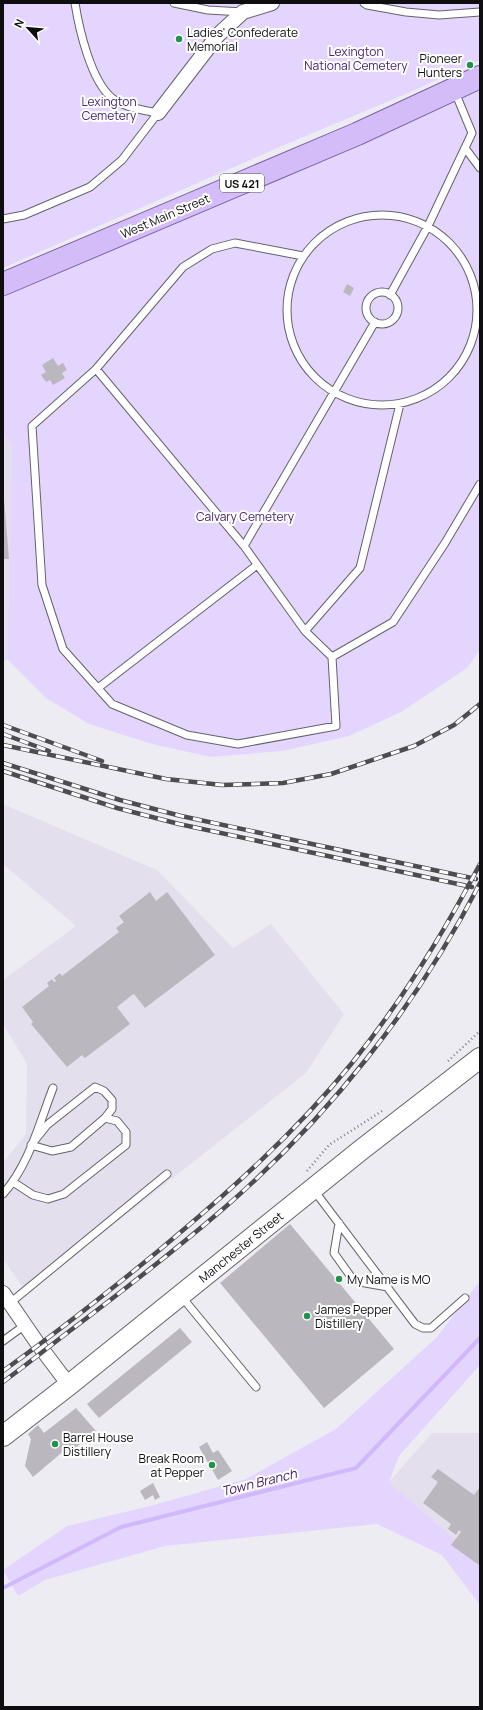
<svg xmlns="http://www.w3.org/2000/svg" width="483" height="1710" font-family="Manrope,sans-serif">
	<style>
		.built { fill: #e4dfed }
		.green { fill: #e4d5ff }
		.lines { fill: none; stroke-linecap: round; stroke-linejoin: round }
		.stream { stroke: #d0b8fb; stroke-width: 4 }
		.building { fill: #bab8be }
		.service-casing { stroke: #646268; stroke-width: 9 }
		.minor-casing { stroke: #646268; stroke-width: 16 }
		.secondary-casing { stroke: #646268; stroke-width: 22 }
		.primary-casing { stroke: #7c62a4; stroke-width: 24 }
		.path { stroke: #818085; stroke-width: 2.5; stroke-dasharray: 1 3; stroke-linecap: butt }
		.service { stroke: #fff; stroke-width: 7 }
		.minor { stroke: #fff; stroke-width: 14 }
		.secondary { stroke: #fff; stroke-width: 20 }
		.primary { stroke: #d4bcf8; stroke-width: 22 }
		.rail-casing { stroke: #4d4c50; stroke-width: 4.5 }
		.rail { stroke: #fff; stroke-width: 3; stroke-dasharray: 9; stroke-linecap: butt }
		.poi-dot { fill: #21924c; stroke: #fff; stroke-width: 1.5 }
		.labels { text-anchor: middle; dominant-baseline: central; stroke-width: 4; stroke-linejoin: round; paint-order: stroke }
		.shield { fill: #fff; stroke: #565658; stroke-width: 1 }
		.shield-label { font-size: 11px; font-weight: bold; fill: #0e0d10 }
		.poi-label { font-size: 12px; fill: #0e0d10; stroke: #fff; text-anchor: start }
		.park-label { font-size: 12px; fill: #46236f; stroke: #fff }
		.street-label { font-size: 12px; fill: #0e0d10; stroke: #fff }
		.water-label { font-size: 13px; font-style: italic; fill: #3a1561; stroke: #fff }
	</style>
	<rect width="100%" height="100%" fill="#eeecf3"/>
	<!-- built -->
	<path class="built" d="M3 434 12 445 7 659 3 663Z
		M3 804 157 870 233 948 271 924 344 1014 306 1073 27 1293 3 1259V1163L26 1134 27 1064 3 1024V980L76 926 3 864Z
		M432 1433H480V1561L389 1482Z"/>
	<!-- green -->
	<path class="green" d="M3 3H480V60L406 94 289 143 3 268Z
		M480 90V650L467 668 401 712 349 736 282 751 211 757 152 744 89 724 46 698 7 659 12 445 3 434V297L368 140Z
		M480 1281V1365L399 1456 389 1482 480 1561V1605L442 1555 377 1524 165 1546 45 1580 18 1596 3 1570 67 1526 150 1506 246 1479 336 1429 437 1337Z"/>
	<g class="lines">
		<!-- stream -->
		<path class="stream" d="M3 1588 121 1527 356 1468 480 1338"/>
	</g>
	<!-- building -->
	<path class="building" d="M347 284 354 288 350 296 343 292Z
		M53 358 58 366 63 363 67 370 62 373 65 378 53 385 50 380 46 382 41 375 46 372 42 365Z
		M3 487 9 559H3Z
		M150 892 156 901 167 892 215 955 145 1008 134 994 132 995 117 1007 130 1024 85 1058 82 1055 67 1067 31 1024 33 1022 22 1007 49 986 47 983 52 979 54 982 56 981 54 978 60 973 62 976 119 932 116 928 124 922 119 916Z
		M290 1224 394 1349 324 1408 220 1283Z
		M180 1328 192 1342 99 1418 87 1404Z
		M76 1408 96 1431 69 1453 66 1449 33 1477 25 1466 31 1439 28 1434 38 1425 44 1433Z
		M207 1442 213 1453 218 1450 232 1471 218 1480 199 1447Z
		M438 1469 474 1495 480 1487V1563L479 1565 451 1545 461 1532 459 1530 456 1535 448 1529 451 1524 423 1503 438 1482 431 1477Z
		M153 1483 160 1497 155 1500 153 1495 145 1500 140 1491Z"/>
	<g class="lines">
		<defs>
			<path id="service" d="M174 3 208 10 243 12
				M364 3 367 5 406 12 439 15 480 12
				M465 148 480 168
				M287 310a95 95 0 1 1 190 0a95 95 0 1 1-190 0Z
				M3 219 24 215 90 187 122 160 158 113C143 110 125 108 112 98 91 81 79 29 75 3
				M366 308a16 16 0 1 1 32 0a16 16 0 1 1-32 0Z
				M390 295 428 226 472 133 455 92
				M96 369 244 546 305 631 332 657 336 726 238 744 187 735 112 704 63 649 42 585 32 426Z
				M96 369 183 267 212 249 235 243 303 256
				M244 546 375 322
				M305 631 360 568 400 404
				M332 657 393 622 445 543 480 484
				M98 688 257 565
				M13 1182 33 1195 48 1199 64 1194 126 1145V1132L117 1121 105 1118 71 1147 52 1151 31 1145 47 1125 95 1087 104 1091 112 1100V1109L105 1118
				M313 1189 415 1324 423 1328H431L465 1298
				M3 1194C29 1165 39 1124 53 1088
				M339 1223 334 1253 354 1281 388 1287
				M181 1296 256 1387
				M10 1303 167 1174
				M3 1341 25 1325"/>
			<path id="minor" d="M158 113 218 35 243 12 272 3
				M3 1293 38 1344 69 1385"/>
			<path id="secondary" d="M3 1436 69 1385 361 1150 480 1058"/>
			<path id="primary" d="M3 284 357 134 480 77"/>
		</defs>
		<!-- service casing -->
		<use href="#service" class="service-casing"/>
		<!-- minor casing -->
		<use href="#minor" class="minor-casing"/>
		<!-- secondary casing -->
		<use href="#secondary" class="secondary-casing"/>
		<!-- primary casing -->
		<use href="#primary" class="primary-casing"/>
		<!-- path -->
		<path class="path" d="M448 1061 480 1031
			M307 1171 329 1145 382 1111"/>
		<!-- service -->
		<use href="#service" class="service"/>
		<!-- minor -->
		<use href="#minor" class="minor"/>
		<!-- secondary -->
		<use href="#secondary" class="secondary"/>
		<!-- primary -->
		<use href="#primary" class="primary"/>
		<defs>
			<path id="rail" d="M3 725 102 761
				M3 734 49 751
				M3 745 166 779 222 785 283 783 331 774 414 746 454 725 480 704
				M3 763 120 800 181 816 476 879
				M3 771 117 808 179 824 472 887
				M3 1371C56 1333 107 1293 157 1252 227 1194 294 1134 352 1063 402 1001 443 934 480 864
				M3 1382C25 1366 46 1349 67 1333 120 1293 173 1252 223 1209 328 1118 417 1006 480 883"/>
		</defs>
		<!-- rail casing -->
		<use href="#rail" class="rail-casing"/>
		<!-- rail -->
		<use href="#rail" class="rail"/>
	</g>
	<!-- markers -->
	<g class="poi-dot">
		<circle cx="179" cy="39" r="4"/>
		<circle cx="470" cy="65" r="4"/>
		<circle cx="339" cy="1279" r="4"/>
		<circle cx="307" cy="1316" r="4"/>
		<circle cx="55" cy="1444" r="4"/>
		<circle cx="212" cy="1465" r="4"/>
	</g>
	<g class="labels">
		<!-- shield labels -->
		<rect class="shield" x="220" y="174" width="44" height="18" rx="3"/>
		<g class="shield-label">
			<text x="242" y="183">US 421</text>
		</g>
		<!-- poi labels -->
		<g class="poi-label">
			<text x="187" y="32">Ladies' Confederate<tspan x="187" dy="14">Memorial</tspan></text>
			<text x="462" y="58" text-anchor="end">Pioneer<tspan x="462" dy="14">Hunters</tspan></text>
			<text x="347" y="1279">My Name is MO</text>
			<text x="315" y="1309">James Pepper<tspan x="315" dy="14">Distillery</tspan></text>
			<text x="63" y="1437">Barrel House<tspan x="63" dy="14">Distillery</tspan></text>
			<text x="204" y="1458" text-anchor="end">Break Room<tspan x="204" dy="14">at Pepper</tspan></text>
		</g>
		<!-- park labels -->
		<g class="park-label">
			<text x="356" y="51">Lexington<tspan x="356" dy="14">National Cemetery</tspan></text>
			<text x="109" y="101">Lexington<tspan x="109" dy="14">Cemetery</tspan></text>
			<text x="245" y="516">Calvary Cemetery</text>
		</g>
		<!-- street labels -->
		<g class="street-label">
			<text transform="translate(165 216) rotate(-23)">West Main Street</text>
			<text transform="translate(241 1247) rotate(-39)">Manchester Street</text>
		</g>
		<!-- water labels -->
		<g class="water-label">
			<text transform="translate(259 1482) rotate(-14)">Town Branch</text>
		</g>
	</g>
	<!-- border -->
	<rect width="483" height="1710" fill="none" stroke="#0e0d10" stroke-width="8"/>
	<!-- north arrow -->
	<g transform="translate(28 28) rotate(297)" stroke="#ffffff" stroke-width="3" paint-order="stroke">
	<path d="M0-3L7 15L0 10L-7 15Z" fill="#0e0d10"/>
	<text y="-6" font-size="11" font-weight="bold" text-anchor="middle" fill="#0e0d10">N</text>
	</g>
</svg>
